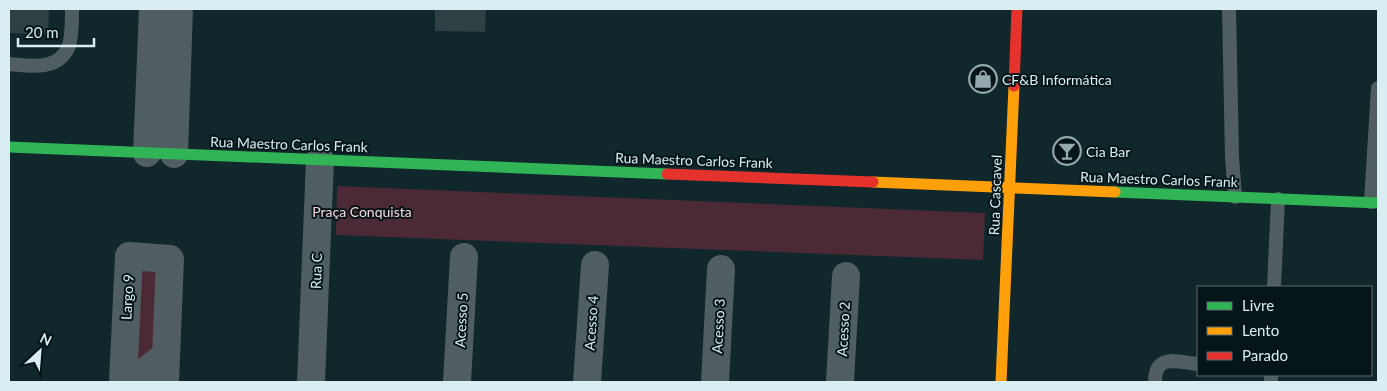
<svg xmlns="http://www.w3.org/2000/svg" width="1387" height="391" font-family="Lato,sans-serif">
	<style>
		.green { fill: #4b2935 }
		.building { fill: #2e4044 }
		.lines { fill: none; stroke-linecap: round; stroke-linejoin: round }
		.lane { stroke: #505e61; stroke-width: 14 }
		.street { stroke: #505e61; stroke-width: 28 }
		.fast { stroke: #30b455; stroke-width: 11 }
		.slow { stroke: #ff9f0a; stroke-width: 11 }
		.jam { stroke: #e5322d; stroke-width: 11 }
		.labels { text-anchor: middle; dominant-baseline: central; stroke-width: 4; stroke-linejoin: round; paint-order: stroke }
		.poi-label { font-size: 14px; fill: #d9eef3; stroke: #051518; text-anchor: start }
		.street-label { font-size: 14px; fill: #d9eef3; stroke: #051518 }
		.park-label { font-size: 14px; fill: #fcd6de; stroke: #051518 }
	</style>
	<rect width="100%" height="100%" fill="#10272c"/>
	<!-- green -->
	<path class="green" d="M337 186 985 213 983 260 336 235Z
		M136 263 164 264 159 351 130 374Z"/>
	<!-- building -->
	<path class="building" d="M9 9H49L48 35 9 33Z
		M435 9H486L485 32 435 31Z"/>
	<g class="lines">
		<!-- lane -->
		<path class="lane" d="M1229 9 1232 157 1235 197
			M9 64C30 66 57 71 68 48 72 40 72 19 72 9
			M1371 202 1378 88
			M1274 287 1278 199
			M1155 382C1155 353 1177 362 1198 364
			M1271 382V375"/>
		<!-- street -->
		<path class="street" d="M147 153 153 9
			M174 154 179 9
			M123 382 129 256 170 259 165 382
			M132 382 166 355
			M311 382 320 160
			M457 382 464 257
			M587 382 595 265
			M715 382 721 269
			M840 382 846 276"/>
		<!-- fast -->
		<path class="fast" d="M9 147 667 174
			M1115 192 1378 203"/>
		<!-- slow -->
		<path class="slow" d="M873 182 1115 192
			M1001 382 1014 86"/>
		<!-- jam -->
		<path class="jam" d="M1014 86 1017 9
			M667 174 873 182"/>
	</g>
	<!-- icons -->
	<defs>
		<symbol id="shop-ring" viewBox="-11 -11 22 22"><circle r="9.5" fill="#051518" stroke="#93a8ad" stroke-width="1.5"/><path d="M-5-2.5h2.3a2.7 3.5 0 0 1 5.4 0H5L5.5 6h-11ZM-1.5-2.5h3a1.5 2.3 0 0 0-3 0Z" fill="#93a8ad"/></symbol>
		<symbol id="bar-ring" viewBox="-11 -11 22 22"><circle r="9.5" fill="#051518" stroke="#93a8ad" stroke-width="1.5"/><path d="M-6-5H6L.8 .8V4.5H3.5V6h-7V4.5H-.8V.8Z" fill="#93a8ad"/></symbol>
	</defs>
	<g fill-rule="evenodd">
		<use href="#shop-ring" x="967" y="63" width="32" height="32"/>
		<use href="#bar-ring" x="1051" y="135" width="32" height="32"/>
	</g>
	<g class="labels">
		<!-- poi labels -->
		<g class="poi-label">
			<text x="1002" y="79">CF&amp;B Informática</text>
			<text x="1086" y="151">Cia Bar</text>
		</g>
		<!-- street labels -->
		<g class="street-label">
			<text transform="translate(289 144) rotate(2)">Rua Maestro Carlos Frank</text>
			<text transform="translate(694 160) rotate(2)">Rua Maestro Carlos Frank</text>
			<text transform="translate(1159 179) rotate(2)">Rua Maestro Carlos Frank</text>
			<text transform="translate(995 195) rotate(-88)">Rua Cascavel</text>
			<text transform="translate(316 271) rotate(-88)">Rua C</text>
			<text transform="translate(127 297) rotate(-87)">Largo 9</text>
			<text transform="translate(461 320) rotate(-87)">Acesso 5</text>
			<text transform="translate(591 323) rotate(-86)">Acesso 4</text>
			<text transform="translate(718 326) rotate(-87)">Acesso 3</text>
			<text transform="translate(843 329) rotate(-87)">Acesso 2</text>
		</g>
		<!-- park labels -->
		<g class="park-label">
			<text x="362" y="211">Praça Conquista</text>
		</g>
	</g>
	<!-- border -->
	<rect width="1387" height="391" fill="none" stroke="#d9eef3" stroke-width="20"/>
	<!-- legend -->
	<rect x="1197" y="286" width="175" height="90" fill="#051518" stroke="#5a6c70"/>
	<rect x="1207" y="302" width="25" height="8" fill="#30b455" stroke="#5a6c70"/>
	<text x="1242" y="311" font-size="15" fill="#d9eef3">Livre</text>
	<rect x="1207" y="327" width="25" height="8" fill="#ff9f0a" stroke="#5a6c70"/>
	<text x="1242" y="336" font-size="15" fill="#d9eef3">Lento</text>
	<rect x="1207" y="352" width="25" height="8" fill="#e5322d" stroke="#5a6c70"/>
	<text x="1242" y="361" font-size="15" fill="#d9eef3">Parado</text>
	<!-- north arrow -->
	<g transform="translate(40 351) rotate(26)" stroke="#051518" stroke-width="4" paint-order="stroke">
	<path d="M0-4L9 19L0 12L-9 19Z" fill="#d9eef3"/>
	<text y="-8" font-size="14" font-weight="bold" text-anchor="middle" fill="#d9eef3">N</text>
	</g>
	<!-- scale -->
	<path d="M18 38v8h76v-8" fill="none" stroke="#d9eef3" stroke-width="2.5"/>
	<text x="25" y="38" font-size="15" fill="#d9eef3" stroke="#051518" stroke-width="4" paint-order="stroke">20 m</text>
</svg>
